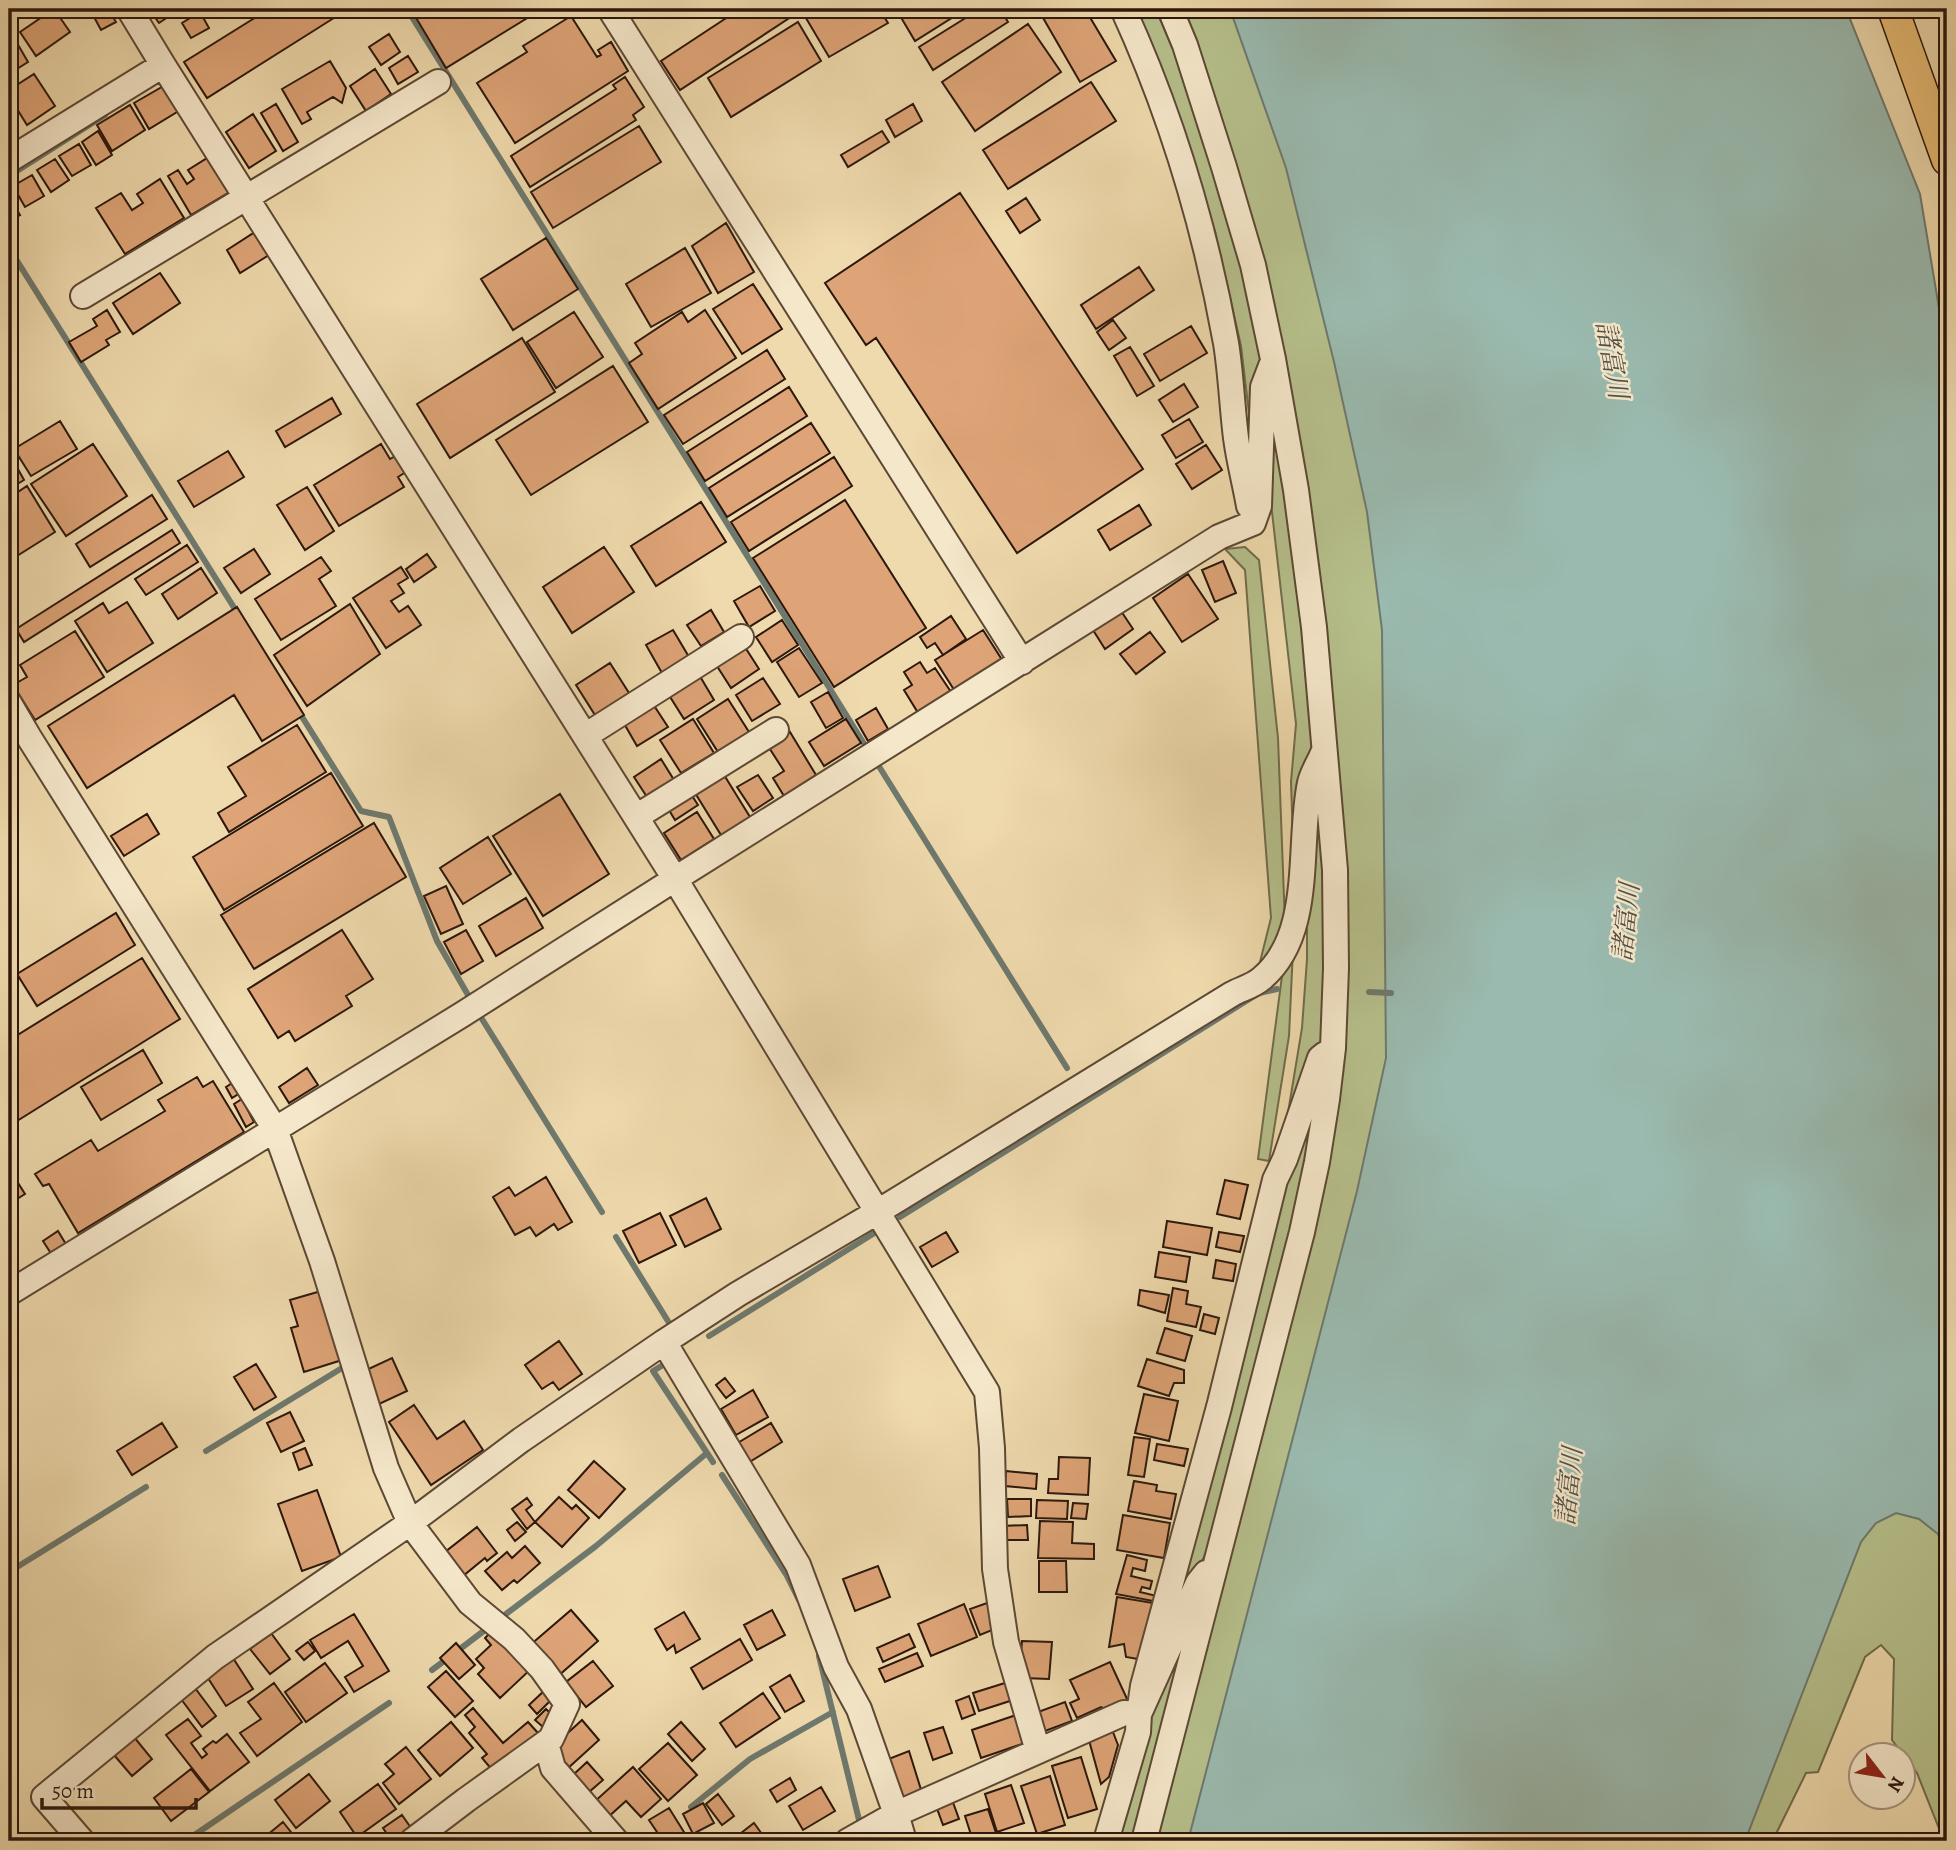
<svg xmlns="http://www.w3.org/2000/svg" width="1956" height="1850" font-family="Alegreya,'Noto Serif JP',serif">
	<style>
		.green { fill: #b6c08c; stroke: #706c4c; stroke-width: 2 }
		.water { fill: #9abaaf; stroke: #6e796e; stroke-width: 2 }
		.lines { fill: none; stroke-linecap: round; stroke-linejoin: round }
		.stream { stroke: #6e796e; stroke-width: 6 }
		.building { fill: #dea477; stroke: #2b170c; stroke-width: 2 }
		.minor-casing { stroke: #5c4834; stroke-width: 28 }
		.major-casing { stroke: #2b170c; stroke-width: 33 }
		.minor { stroke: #f5e7ca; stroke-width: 24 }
		.major { stroke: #e8bd76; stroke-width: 30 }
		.labels { text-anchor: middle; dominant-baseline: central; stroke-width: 5; stroke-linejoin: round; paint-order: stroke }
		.water-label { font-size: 26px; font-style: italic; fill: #525045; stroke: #f5e7ca }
	</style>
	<rect width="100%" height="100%" fill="#efdaad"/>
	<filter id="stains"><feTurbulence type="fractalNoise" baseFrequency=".00286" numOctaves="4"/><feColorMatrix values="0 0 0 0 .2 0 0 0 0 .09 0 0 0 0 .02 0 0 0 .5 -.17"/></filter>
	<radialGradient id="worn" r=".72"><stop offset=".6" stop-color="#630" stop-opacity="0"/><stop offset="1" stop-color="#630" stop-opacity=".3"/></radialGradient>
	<!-- green -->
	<path class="green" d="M1135 9H1156L1173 49 1227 204 1261 358 1253 447 1241 346 1215 231 1153 54Z
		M1179 9H1275L1387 406 1409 1021 1206 1841H1153L1342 1044 1286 363Z
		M1268 384 1291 532 1313 735 1294 868 1291 782 1296 724 1272 512 1264 466Z
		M1245 547 1259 560 1278 738 1285 924 1271 956 1260 962 1271 918 1245 570 1225 549Z
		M1318 789 1326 921 1322 1040 1282 1149 1302 1028 1307 959V891Z
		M1293 949 1289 1036 1269 1161 1258 1159 1282 976Z
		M1321 1068 1305 1174 1211 1542 1157 1657 1285 1175Z
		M1901 1467 1947 1523V1841H1944L1917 1773 1892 1740 1894 1659 1881 1645 1865 1657 1818 1772 1806 1773 1774 1838 1778 1841H1724L1846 1538Z
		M1205 1586 1134 1841H1111L1154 1694Z"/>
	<!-- water -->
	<path class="water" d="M1230 9H1846L1920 194 1941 320 1942 529 1947 543V1562L1938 1534 1919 1519 1896 1513 1876 1523 1861 1542 1745 1841H1188L1357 1191 1386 1058 1382 630 1367 512 1334 362 1286 168Z"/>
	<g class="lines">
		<!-- stream -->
		<path class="stream" d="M407 9 863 742
			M9 176 105 115
			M9 248 238 614
			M299 712 361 811 389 817 437 941 468 995
			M880 768 1067 1068
			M1369 992 1391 993
			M482 1019 602 1212
			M900 1217 1259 993 1277 989
			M616 1237 671 1326
			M709 1336 876 1232
			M663 1365 653 1371 713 1462
			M206 1451 342 1368
			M722 1475 786 1574 799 1600
			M9 1572 146 1487
			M506 1614 596 1546 707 1453
			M456 1652 485 1630
			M819 1656 860 1824
			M432 1670 448 1658
			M691 1807 750 1759 833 1712
			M190 1838 389 1703"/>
	</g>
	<!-- building -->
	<path class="building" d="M54 9 70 32 36 56 20 32Z
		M64 9H84L70 18Z
		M103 9H108L116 22 101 30 93 15Z
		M149 9H180L159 23Z
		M269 9H344L345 11 207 98 184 62Z
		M416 9H542L446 68 412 11Z
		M740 9H803L680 90 661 61Z
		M809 9H879L888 23 829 57 803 13Z
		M896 9H966L915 41Z
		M980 9H1000L1008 22 933 70 919 47Z
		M1054 9H1085L1116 61 1080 82 1042 16Z
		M200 12 209 28 191 38 182 23Z
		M571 16 597 57 601 55 598 50 611 42 628 71 515 143 477 83 527 52 523 46Z
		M798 22 821 61 731 117 708 78Z
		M1028 24 1061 72 975 131 942 82Z
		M389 34 400 52 381 65 369 47Z
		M17 43 28 62 9 74V49Z
		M408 56 418 72 398 84 389 68Z
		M330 61 346 88 342 103 333 97 307 112 311 119 302 124 282 89Z
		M375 69 391 94 366 111 350 86Z
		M34 74 55 106 27 125 9 96V90Z
		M625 77 644 107 633 115 636 120 530 187 511 156 616 89 613 85Z
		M1091 82 1116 121 1008 189 983 150Z
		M167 84 182 109 149 129 134 103Z
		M276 104 298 142 283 151 261 113Z
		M913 104 922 121 895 137 886 120Z
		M130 105 145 130 112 151 97 125Z
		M253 114 276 151 249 168 226 132Z
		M639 126 661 162 553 228 531 192Z
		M98 131 112 155 96 165 82 142Z
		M882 131 889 142 848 167 841 155Z
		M79 144 91 165 72 176 59 156Z
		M212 155 233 190 191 215 168 176 178 170 187 184 194 179 188 170Z
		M55 159 69 180 51 192 37 170Z
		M32 175 44 196 25 207 13 186Z
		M160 179 184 218 125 254 96 208 121 193 132 210 143 203 137 194Z
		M960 193 1143 469 1017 553 876 338 866 345 825 283Z
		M9 196 20 215 9 221Z
		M1026 198 1040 220 1020 233 1006 211Z
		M726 223 754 272 718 293 692 246Z
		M255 232 269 255 240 273 227 250Z
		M546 238 578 289 513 330 481 279Z
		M685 248 711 293 651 327 626 284Z
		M1139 267 1154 290 1096 329 1081 305Z
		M160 273 180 303 133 334 113 303Z
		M753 284 782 329 742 354 713 309Z
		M107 310 120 332 106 340 109 345 81 362 69 342 97 326 93 319Z
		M705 310 736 358 658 409 629 363 642 354 635 343 682 312 688 322Z
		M574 312 603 357 556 388 527 342Z
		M1113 320 1126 338 1109 350 1097 332Z
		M1191 326 1207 353 1160 381 1144 354Z
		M522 338 555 392 450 458 417 404Z
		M1130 347 1154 386 1137 396 1114 356Z
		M767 350 785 379 683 444 664 415Z
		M613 366 648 422 531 495 496 440Z
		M1184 384 1198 407 1173 422 1159 400Z
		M789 387 807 416 705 481 687 452Z
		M332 398 341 414 285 447 276 431Z
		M1189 419 1203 442 1176 458 1162 435Z
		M60 421 77 449 31 476 14 449Z
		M811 423 830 453 727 517 709 488Z
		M93 444 127 496 66 536 31 484Z
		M381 444 390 459 399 454 409 470 398 477 404 487 339 526 314 485Z
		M1206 445 1222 470 1192 489 1176 464Z
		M228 451 244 477 194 507 178 481Z
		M9 453 24 480 9 489Z
		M834 457 852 486 749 551 731 522Z
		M27 486 55 532 9 561V498Z
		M307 487 334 531 305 550 277 505Z
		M152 495 167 519 90 567 76 544Z
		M845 500 926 628 834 687 753 558Z
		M701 502 726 542 656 586 631 546Z
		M1139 505 1151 525 1110 550 1098 530Z
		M172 530 180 543 24 642 16 629Z
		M187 545 198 562 146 595 135 579Z
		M604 547 634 592 572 633 543 587Z
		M254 549 270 574 241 593 224 568Z
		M427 554 436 567 414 582 406 569Z
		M321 557 331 571 319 579 336 606 281 640 255 599Z
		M1223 561 1236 593 1215 602 1202 570Z
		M401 567 408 578 398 584 404 593 391 601 399 612 408 606 421 625 386 648 353 598Z
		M201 568 217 593 178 619 162 594Z
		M1188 574 1218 619 1182 642 1153 598Z
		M760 586 775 611 749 627 734 601Z
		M127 602 153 643 107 672 75 621 103 603 109 613Z
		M350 604 380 654 307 706 274 655Z
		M237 607 304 715 262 741 234 695 87 788 48 726Z
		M711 610 724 632 701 646 687 625Z
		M1121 611 1133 629 1105 649 1093 630Z
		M951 616 966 639 943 655 935 643 927 648 920 637Z
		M782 620 798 645 772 662 756 637Z
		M673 630 689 657 662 673 646 645Z
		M983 630 1006 666 958 696 935 660Z
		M75 631 104 677 35 720 13 685 27 677 20 665Z
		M1150 632 1165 652 1136 674 1120 654Z
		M743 644 759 669 731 688 715 663Z
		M799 648 822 683 799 697 777 662Z
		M920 662 927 673 935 668 953 695 920 716 904 690 912 685 904 672Z
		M610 663 629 693 595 715 576 685Z
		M698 673 714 700 684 719 667 692Z
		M763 678 780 704 752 721 736 695Z
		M828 692 843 718 826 728 811 702Z
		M728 699 749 732 718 752 697 719Z
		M651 701 668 727 637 746 622 720Z
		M876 708 888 729 868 741 856 720Z
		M693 719 714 753 681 773 660 740Z
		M846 719 861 743 824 766 809 742Z
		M297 725 326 772 229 832 218 813 246 796 228 767Z
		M790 732 816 775 784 796 773 778 784 771 768 746Z
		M661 759 674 780 647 797 634 777Z
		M721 770 750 817 721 835 692 788Z
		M331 773 363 826 224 910 193 857Z
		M758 775 773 798 753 811 737 787Z
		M689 791 698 805 675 820 666 805Z
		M560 794 609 874 543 916 493 836Z
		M697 812 714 839 681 860 664 833Z
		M147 814 159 834 124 856 111 836Z
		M374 823 406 877 254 969 221 915Z
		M488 837 511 874 463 904 440 868Z
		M446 886 463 924 441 934 424 896Z
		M526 898 543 928 496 956 479 926Z
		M116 913 135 945 37 1006 17 974Z
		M342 930 373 979 346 996 352 1006 295 1041 289 1031 278 1038 248 989Z
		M466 930 483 961 461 974 444 942Z
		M142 958 180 1019 9 1126V1035L11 1039Z
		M143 1050 162 1083 101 1120 81 1087Z
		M307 1068 318 1085 289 1103 279 1087Z
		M197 1077 203 1087 213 1081 244 1132 78 1233 49 1184 43 1186 35 1174 91 1140 98 1151 165 1111 158 1100Z
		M234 1082 240 1093 232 1098 226 1087Z
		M242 1099 254 1122 246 1127 234 1104Z
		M546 1177 572 1222 558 1230 554 1224 536 1236 530 1227 515 1235 493 1197 509 1187 515 1196Z
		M15 1178 25 1194 9 1204V1182Z
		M1225 1180 1248 1185 1240 1219 1217 1214Z
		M706 1198 721 1229 685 1247 670 1216Z
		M660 1213 676 1245 639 1263 623 1231Z
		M1167 1221 1212 1228 1207 1255 1163 1247Z
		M58 1231 67 1246 52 1255 43 1241Z
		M946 1232 958 1252 932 1267 920 1247Z
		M1219 1232 1244 1236 1240 1252 1216 1247Z
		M1159 1252 1190 1257 1186 1282 1155 1277Z
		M1216 1260 1236 1264 1233 1281 1213 1278Z
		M1173 1288 1188 1291 1186 1304 1201 1307 1196 1327 1167 1321Z
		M1140 1290 1169 1295 1165 1313 1138 1305Z
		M321 1291 342 1360 304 1372 291 1328 298 1326 290 1300Z
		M1204 1314 1219 1318 1215 1334 1200 1330Z
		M1165 1328 1192 1336 1185 1361 1157 1353Z
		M559 1341 582 1374 559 1390 553 1382 542 1389 525 1365Z
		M392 1358 407 1391 377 1405 362 1372Z
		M1147 1359 1184 1370V1383H1174L1169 1396 1138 1386Z
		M256 1364 276 1397 254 1410 234 1377Z
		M725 1378 735 1391 726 1398 716 1385Z
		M753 1390 768 1417 736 1435 721 1409Z
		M1144 1394 1178 1401 1169 1441 1135 1433Z
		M414 1405 437 1439 464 1421 483 1450 431 1485 389 1422Z
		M290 1412 304 1441 281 1452 267 1423Z
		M162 1423 177 1447 132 1475 117 1451Z
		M771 1423 782 1442 748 1463 736 1444Z
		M1134 1437 1150 1439 1144 1477 1128 1475Z
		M1157 1444 1188 1449 1184 1466 1154 1460Z
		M305 1448 312 1465 299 1470 293 1453Z
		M1059 1457 1090 1458 1088 1495 1048 1493 1049 1479H1058Z
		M594 1461 625 1489 599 1518 568 1490Z
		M1006 1471 1037 1474 1036 1489 1005 1486Z
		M1134 1481 1157 1485 1156 1491 1176 1494 1171 1519 1128 1511Z
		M317 1490 341 1557 302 1571 278 1504Z
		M559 1497 572 1509 576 1505 589 1518 562 1547 535 1522Z
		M527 1498 532 1505 526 1510 535 1522 527 1529 512 1509Z
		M1007 1499H1031V1516L1008 1517Z
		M1037 1500 1068 1501 1067 1519 1036 1518Z
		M1073 1503 1088 1504 1086 1519 1071 1518Z
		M1123 1515 1170 1523 1164 1558 1117 1550Z
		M1040 1521 1073 1522 1072 1543 1094 1544V1559L1038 1558Z
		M517 1522 526 1532 515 1541 507 1530Z
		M1027 1525 1028 1540H1002V1526Z
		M477 1527 497 1553 487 1561 485 1558 463 1576 445 1552Z
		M525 1546 540 1563 517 1583 514 1580 502 1590 485 1571 507 1552 512 1558Z
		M1127 1555 1147 1560 1145 1571 1133 1568 1131 1576 1152 1581 1150 1589 1142 1587 1140 1592 1157 1596 1153 1601 1116 1594Z
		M1039 1561H1066L1067 1592H1039Z
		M878 1566 890 1597 855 1611 843 1579Z
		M1117 1597 1153 1603 1144 1660 1126 1657 1124 1644 1109 1647Z
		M987 1603 997 1628 980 1635 970 1609Z
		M964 1604 977 1637 931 1656 918 1624Z
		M571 1610 598 1641 557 1677 529 1646Z
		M772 1610 785 1635 757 1650 744 1625Z
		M684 1612 700 1639 676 1653 674 1645 667 1650 655 1629Z
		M354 1614 389 1671 354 1692 345 1677 363 1666 348 1641 321 1658 310 1640Z
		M495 1628 532 1668 500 1698 478 1674 484 1668 476 1659 491 1645 485 1638Z
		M271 1633 290 1659 270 1674 250 1649Z
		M909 1634 915 1647 883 1662 877 1648Z
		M740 1639 752 1660 703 1689 691 1668Z
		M1022 1641 1052 1642 1049 1679 1023 1678 1020 1665Z
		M308 1642 315 1651 304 1660 296 1651Z
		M456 1643 475 1665 459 1679 440 1658Z
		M917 1653 923 1666 885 1682 879 1669Z
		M233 1658 253 1689 226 1706 206 1675Z
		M593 1661 613 1686 586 1707 566 1682Z
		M1110 1662 1128 1701 1107 1710 1101 1707 1077 1718 1070 1703 1079 1699 1070 1680Z
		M325 1663 347 1693 306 1722 285 1692Z
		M446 1671 473 1701 455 1717 428 1687Z
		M790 1675 804 1701 785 1712 770 1687Z
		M1008 1682 1013 1700 979 1711 973 1693Z
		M274 1683 302 1722 257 1756 240 1733 261 1719 248 1702Z
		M195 1688 216 1716 202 1727 181 1699Z
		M545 1690 553 1698 537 1714 529 1705Z
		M763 1693 780 1718 736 1747 720 1723Z
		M969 1696 975 1714 962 1719 956 1701Z
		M1065 1702 1072 1721 1045 1731 1038 1712Z
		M473 1708 503 1743 528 1722 538 1733 493 1771 482 1758 487 1754 469 1733 475 1727 465 1715Z
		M546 1709 554 1717 543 1727 535 1720Z
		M1019 1714 1028 1742 981 1758 972 1730Z
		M188 1719 201 1736 191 1743 202 1758 207 1754 203 1749 213 1741 216 1743 227 1734 249 1762 210 1791 166 1735Z
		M582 1720 599 1740 567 1769 555 1756 559 1741Z
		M451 1722 473 1748 440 1776 418 1750Z
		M681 1722 705 1749 692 1761 668 1734Z
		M943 1727 952 1753 933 1760 924 1733Z
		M1111 1727 1118 1745 1109 1777 1101 1784 1087 1733Z
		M134 1737 152 1759 132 1776 114 1755Z
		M668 1743 697 1775 668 1801 639 1769Z
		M406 1747 431 1779 399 1804 383 1783 394 1774 385 1764Z
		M909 1751 923 1796 900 1803 886 1760Z
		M1081 1757 1097 1809 1068 1818 1052 1766Z
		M587 1762 603 1780 589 1792 573 1775Z
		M633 1767 661 1799 641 1817 626 1801 607 1818 593 1803Z
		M191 1769 209 1792 171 1821 154 1798Z
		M309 1774 330 1801 296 1828 275 1800Z
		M1050 1776 1065 1825 1037 1834 1021 1786Z
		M790 1778 796 1790 777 1802 770 1790Z
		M378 1784 396 1809 357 1837 340 1812Z
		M1011 1785 1024 1823 997 1832 985 1794Z
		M821 1787 835 1811 803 1830 789 1806Z
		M718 1794 734 1816 722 1825 706 1804Z
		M951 1797 959 1819 943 1825 935 1803Z
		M703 1803 714 1823 693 1834 683 1814Z
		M669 1808 687 1837 680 1841H663L649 1820Z
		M988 1809 997 1836 980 1841H973L965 1816Z
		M402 1815 411 1828 391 1840 383 1828Z
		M283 1822 298 1841H260Z
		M754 1823 767 1841H733L732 1840Z"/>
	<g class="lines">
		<defs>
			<path id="minor" d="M129 9 163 65 675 879 987 1392 992 1448 995 1569 1006 1642 1038 1751
				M610 9 1022 662
				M1123 9C1172 116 1205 227 1226 343 1231 374 1232 406 1236 438 1239 461 1245 483 1249 506
				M9 160 163 65
				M83 296 438 82
				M9 703 30 739 275 1129 322 1261 386 1468 410 1523 470 1603 514 1639 542 1669 567 1704 551 1739 466 1800 412 1841
				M585 736 741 637
				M636 817 776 730
				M9 1293 463 1014 675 879 1219 537 1253 523 1259 506 1263 387 1271 366
				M664 1342 798 1565 836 1667 859 1709 896 1814 904 1841
				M546 1743 553 1768 616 1841
				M82 1841 44 1797 215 1657 410 1523 521 1440 664 1342 738 1294 879 1211 1232 994C1241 989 1253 986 1261 979 1315 935 1297 844 1310 783 1312 773 1319 763 1323 753
				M848 1841 896 1814 1124 1713 1139 1714 1143 1686 1219 1407 1275 1180 1285 1159 1320 1058 1325 1054
				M1106 1841 1138 1732 1139 1714 1198 1583 1206 1573
				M1144 1841 1302 1232 1317 1162 1327 1099 1333 1048 1336 968 1335 870 1314 627 1296 490 1273 359 1253 265 1224 167 1185 45 1170 9"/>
			<path id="major" d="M1893 9 1947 160"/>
		</defs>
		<!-- minor casing -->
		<use href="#minor" class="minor-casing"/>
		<!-- major casing -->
		<use href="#major" class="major-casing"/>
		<!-- minor -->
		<use href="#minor" class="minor"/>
		<!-- major -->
		<use href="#major" class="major"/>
	</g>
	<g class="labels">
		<!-- water labels -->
		<g class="water-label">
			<text transform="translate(1612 360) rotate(80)">諸富川</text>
			<text transform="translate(1626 922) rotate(-84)">諸富川</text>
			<text transform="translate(1569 1486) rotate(-84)">諸富川</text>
		</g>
	</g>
	<!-- margin -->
	<rect width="1956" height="1850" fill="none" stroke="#efdaad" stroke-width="35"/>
	<rect x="10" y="10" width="1935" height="1829" fill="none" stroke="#2b170c" stroke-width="3.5"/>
	<rect x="18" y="18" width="1921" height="1815" fill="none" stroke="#2b170c" stroke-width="2"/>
	<!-- north arrow -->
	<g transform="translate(1882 1776) rotate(121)"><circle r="33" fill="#f5e7ca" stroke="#a4947e" stroke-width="2"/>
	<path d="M0-5L12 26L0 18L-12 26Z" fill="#8f2418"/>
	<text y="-10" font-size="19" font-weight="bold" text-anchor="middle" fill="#2b170c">N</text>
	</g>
	<!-- scale -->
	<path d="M42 1798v10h154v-10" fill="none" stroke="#2b170c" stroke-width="3.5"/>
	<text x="52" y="1798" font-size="21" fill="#2b170c" stroke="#f5e7ca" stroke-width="5" paint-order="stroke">50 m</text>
	<rect width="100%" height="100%" filter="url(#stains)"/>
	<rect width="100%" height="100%" fill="url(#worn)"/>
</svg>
